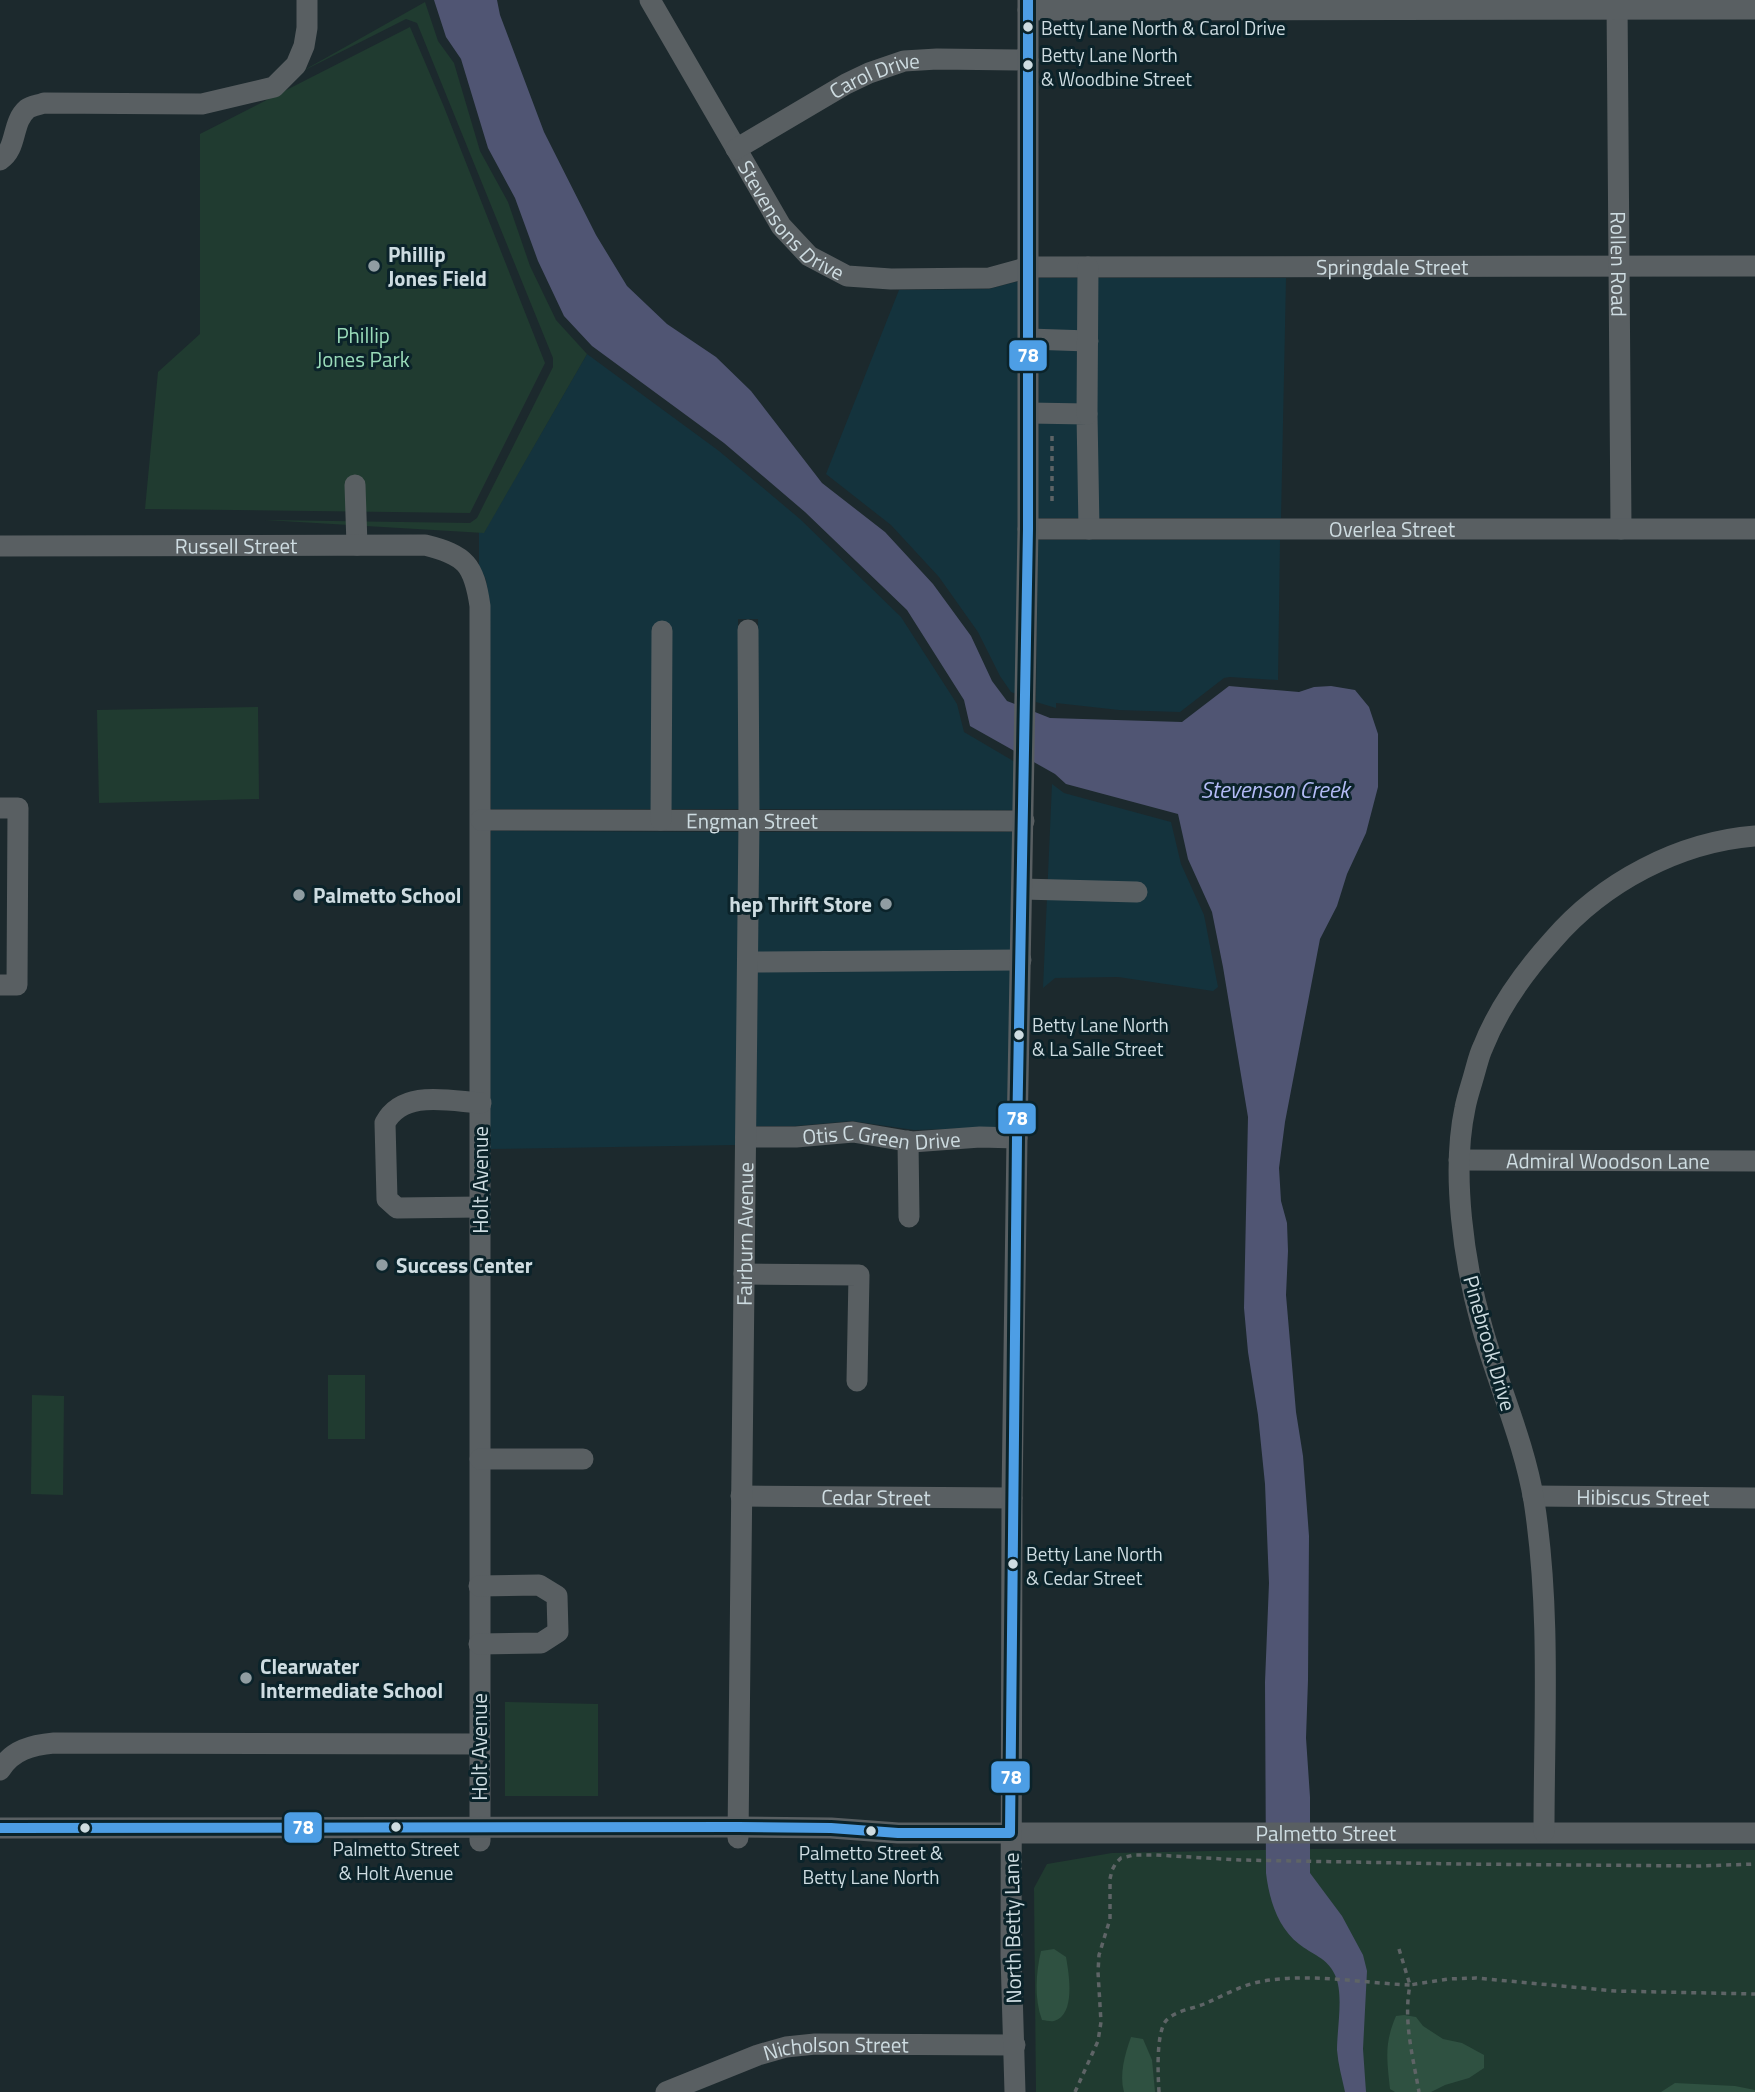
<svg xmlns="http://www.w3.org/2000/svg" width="1755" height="2092" viewBox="0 0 1755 2092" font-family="'Titillium Web',sans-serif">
<rect width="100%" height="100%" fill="#1c292d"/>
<g fill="#14333d">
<path d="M 1039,278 L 1286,278 L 1281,518 L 1038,518 Z"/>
<path d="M 1019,281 L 1018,529 L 1016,694 L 1011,692 L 1000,676 L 978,632 L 939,577 L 891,525 L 826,474 L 899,290 L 989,289 Z"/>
<path d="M 587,354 L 719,451 L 800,519 L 901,617 L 957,704 L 964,732 L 1015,762 L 1014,810 L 759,809 L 758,619 L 738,619 L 739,809 L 491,809 L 490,606 L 486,580 L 479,565 L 479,532 L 484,532 Z"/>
<path d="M 1038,540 L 1280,540 L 1278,680 L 1230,677 L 1224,678 L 1180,712 L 1119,710 L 1056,703 L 1056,708 L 1036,702 Z"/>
<path d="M 1052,784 L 1064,793 L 1171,822 L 1181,864 L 1204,915 L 1218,987 L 1213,991 L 1118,977 L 1055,978 L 1043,988 Z"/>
<path d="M 491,831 L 739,832 L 736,1145 L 490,1149 Z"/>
<path d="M 759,832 L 1014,832 L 1007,1127 L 914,1130 L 852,1121 L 795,1126 L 756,1126 Z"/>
</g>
<g fill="#203b30">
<path d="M 425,2 L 438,41 L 454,63 L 480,151 L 508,202 L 530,266 L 556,320 L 587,354 L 484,533 L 265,520 L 470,523 L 477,518 L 553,367 L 553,358 L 417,23 L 406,19 L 299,73 Z"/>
<path d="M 410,27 L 444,107 L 545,363 L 470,513 L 145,509 L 158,372 L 200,334 L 200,134 Z"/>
<path d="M 258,707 L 259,799 L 99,803 L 97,710 Z"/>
<rect x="328" y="1375" width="37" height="64"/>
<path d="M 32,1395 L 64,1396 L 63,1495 L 31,1494 Z"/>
<path d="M 505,1702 L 598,1704 L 598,1796 L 505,1796 Z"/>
<path d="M 1314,1849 L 1755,1850 L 1755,2092 L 1036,2092 L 1034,1888 L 1047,1864 L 1112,1853 Z"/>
</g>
<g fill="#2f5141">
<path d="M 1054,1949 L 1066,1957 C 1069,1974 1076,2015 1054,2021 C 1050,2022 1046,2020 1042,2020 C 1034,1999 1036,1972 1041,1951 Z"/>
<path d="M 1404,2015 L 1416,2017 L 1423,2026 L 1443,2039 L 1462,2043 L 1484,2055 L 1484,2068 L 1469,2078 L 1445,2085 L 1431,2092 L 1395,2092 L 1390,2089 C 1387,2059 1384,2044 1396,2016 Z"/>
<path d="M 1131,2037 L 1143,2039 L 1152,2060 L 1155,2092 L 1124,2092 C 1119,2074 1125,2054 1131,2037 Z"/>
<path d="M 1675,2083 L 1735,2086 L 1755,2090 L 1755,2092 L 1661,2092 Z"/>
</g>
<path fill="#505573" d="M 434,0 L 497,0 L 500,15 L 544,132 L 596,235 L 627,286 L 667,324 L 716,357 L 751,391 L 822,483 L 885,532 L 933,584 L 971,636 L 992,681 L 1007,701 L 1050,718 L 1182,722 L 1229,686 L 1299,692 L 1314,687 L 1331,686 L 1355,690 L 1369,707 L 1378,734 L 1378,787 L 1366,833 L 1347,874 L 1337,906 L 1320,939 L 1285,1122 L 1279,1168 L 1281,1201 L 1287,1223 L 1288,1251 L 1286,1295 L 1296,1412 L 1303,1456 L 1309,1536 L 1308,1680 L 1306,1738 L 1310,1797 L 1310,1873 L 1342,1916 L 1363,1955 L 1367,1971 L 1363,2049 L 1366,2092 L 1345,2092 C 1342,2078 1338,2064 1337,2050 C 1337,2028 1344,1994 1335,1975 C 1328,1958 1311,1954 1299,1944 C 1277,1927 1269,1898 1266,1873 L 1265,1682 L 1269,1583 L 1265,1484 L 1258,1415 L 1248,1352 L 1244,1308 L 1248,1117 L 1223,967 L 1212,912 L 1188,859 L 1178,814 L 1066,784 L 1055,774 L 970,726 L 964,700 L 907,610 L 805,512 L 724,443 L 592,346 L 564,316 L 538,261 L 515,198 L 488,148 L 461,59 L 446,37 Z"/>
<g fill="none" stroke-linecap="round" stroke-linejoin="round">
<g stroke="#5e6466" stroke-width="3.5" stroke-dasharray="5 5" stroke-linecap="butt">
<path d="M 1052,501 L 1052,433"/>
<path d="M 1399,1949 L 1410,1985 L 1448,1979 L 1476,1978 L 1615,1991 L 1755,1994"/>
<path d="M 1075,2092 L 1098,2041 L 1101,2022 L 1098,1972 L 1099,1955 L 1110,1919 L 1110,1879 L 1112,1870 L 1116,1863 L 1121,1858 L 1134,1855 L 1156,1855 L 1240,1860 L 1460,1864 L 1700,1866 L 1755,1864"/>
<path d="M 1159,2092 C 1158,2076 1156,2036 1165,2022 C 1173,2011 1192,2009 1204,2004 C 1223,1996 1243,1984 1264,1981 C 1312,1973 1362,1983 1410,1985 C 1403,2021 1413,2057 1419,2092"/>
</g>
<g stroke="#595f62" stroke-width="21">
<path id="s1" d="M 650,0 L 781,226 L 809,256 L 847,276 L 891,279 L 989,278 L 1029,267 L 1755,266"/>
<path id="s2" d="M 1617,0 L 1621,529"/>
<path d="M 1028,10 L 1755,9"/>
<path id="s3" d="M 736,149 L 846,84 L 869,73 L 904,61 L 937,59 L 1028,60"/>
<path d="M 0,160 C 18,148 11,123 27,109 C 31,106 39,105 44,103 L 202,104 L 274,87 L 296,65 L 304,46 L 307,28 L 307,0"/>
<path d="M 1029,339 L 1088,341"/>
<path d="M 1029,413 L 1087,414 L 1089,529"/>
<path d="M 1087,414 L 1088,267"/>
<path d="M 355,485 L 357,545"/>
<path id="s4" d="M 1028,529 L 1755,529"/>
<path id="s5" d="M 0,546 L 425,545 C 466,555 474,565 480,606 L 480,1841"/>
<path d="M 0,808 L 18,808 L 17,985 L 0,985"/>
<path id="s6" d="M 481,820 L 1024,821"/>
<path d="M 661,820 L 662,631"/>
<path d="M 1022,889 L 1137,892"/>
<path d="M 748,962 L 1021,960"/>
<path id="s7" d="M 746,1137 L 796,1137 L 853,1132 L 912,1142 L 980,1137 L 1017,1138"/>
<path d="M 908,1141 L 909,1217"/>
<path id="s8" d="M 1459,1160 L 1755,1161"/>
<path d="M 480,1207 L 397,1208 L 387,1199 L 385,1123 C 403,1089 449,1101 481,1103"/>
<path d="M 744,1274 L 859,1275 L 857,1381"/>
<path d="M 480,1459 L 583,1459"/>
<path id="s9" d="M 741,1496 L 1012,1498"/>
<path id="s10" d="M 1533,1496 L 1755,1498"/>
<path d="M 479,1586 L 539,1585 L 557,1596 L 558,1632 L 541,1643 L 479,1644"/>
<path d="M 0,1770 C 12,1750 32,1745 54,1743 L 479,1744"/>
<path id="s11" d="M 0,1828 L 738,1827 L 831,1828 L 898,1833 L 1755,1833"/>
<path d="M 1544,1832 C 1544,1722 1551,1610 1534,1501 C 1524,1441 1498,1385 1482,1327 C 1464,1263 1451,1174 1465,1108 C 1467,1097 1471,1086 1474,1075 C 1477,1065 1479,1055 1483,1047 C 1498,1009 1526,970 1553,940 C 1603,882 1679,842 1755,836"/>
<path id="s12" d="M 738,1838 L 749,820 L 748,630"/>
<path id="s13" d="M 666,2092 L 758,2055 L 786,2047 L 815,2044 L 1015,2045"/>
<path d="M 1015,2092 L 1011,1956 L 1012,1498 L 1017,1138 L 1028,529 L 1028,0"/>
</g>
<defs>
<path id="bus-1" d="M 0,1828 L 738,1827 L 831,1828 L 898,1833 L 1010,1833 L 1017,1138 L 1028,529 L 1028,0"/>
</defs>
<use href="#bus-1" stroke="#0b232a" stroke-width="16"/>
<use href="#bus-1" stroke="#4d9ee5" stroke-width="10"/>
</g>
<g fill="#cedce1" stroke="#0b232a" stroke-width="2.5">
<circle cx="1028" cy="27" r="6"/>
<circle cx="1028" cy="65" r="6"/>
<circle cx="1019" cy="1035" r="6"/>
<circle cx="1013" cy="1564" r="6"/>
<circle cx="396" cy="1827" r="6"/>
<circle cx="85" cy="1828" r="6"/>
<circle cx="871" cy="1831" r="6"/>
</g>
<g fill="#909da2" stroke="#0b232a" stroke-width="2.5">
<circle cx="374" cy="266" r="7"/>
<circle cx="299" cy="895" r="7"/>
<circle cx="886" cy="904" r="7"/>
<circle cx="382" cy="1265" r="7"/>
<circle cx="246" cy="1678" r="7"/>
</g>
<g text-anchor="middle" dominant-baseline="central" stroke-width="6" stroke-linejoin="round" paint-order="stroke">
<g font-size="19" fill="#cedce1" stroke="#0b232a" text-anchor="start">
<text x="1041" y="27">Betty Lane North &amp; Carol Drive</text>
<text x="1041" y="54">Betty Lane North<tspan x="1041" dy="24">&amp; Woodbine Street</tspan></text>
<text x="1032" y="1024">Betty Lane North<tspan x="1032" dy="24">&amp; La Salle Street</tspan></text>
<text x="1026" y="1553">Betty Lane North<tspan x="1026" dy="24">&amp; Cedar Street</tspan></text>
<text x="396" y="1848" text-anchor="middle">Palmetto Street<tspan x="396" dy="24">&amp; Holt Avenue</tspan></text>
<text x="871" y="1852" text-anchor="middle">Palmetto Street &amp;<tspan x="871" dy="24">Betty Lane North</tspan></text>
</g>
<g font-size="21" fill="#cedce1" stroke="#0b232a">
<text stroke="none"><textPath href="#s3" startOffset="158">Carol Drive</textPath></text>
<text stroke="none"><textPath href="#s1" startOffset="264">Stevensons Drive</textPath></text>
<text stroke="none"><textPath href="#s2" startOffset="264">Rollen Road</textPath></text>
<text stroke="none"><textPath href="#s1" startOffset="892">Springdale Street</textPath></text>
<text stroke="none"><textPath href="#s4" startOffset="364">Overlea Street</textPath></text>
<text stroke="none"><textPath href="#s5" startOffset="236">Russell Street</textPath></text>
<text stroke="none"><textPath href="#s6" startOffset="271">Engman Street</textPath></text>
<text stroke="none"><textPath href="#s7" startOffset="136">Otis C Green Drive</textPath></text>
<text stroke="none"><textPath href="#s8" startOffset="149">Admiral Woodson Lane</textPath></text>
<text transform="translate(480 1180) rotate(-90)">Holt Avenue</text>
<text stroke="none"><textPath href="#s12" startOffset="604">Fairburn Avenue</textPath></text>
<text transform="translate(1490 1343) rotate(74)">Pinebrook Drive</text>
<text stroke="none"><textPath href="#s9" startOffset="135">Cedar Street</textPath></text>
<text stroke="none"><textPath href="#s10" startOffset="110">Hibiscus Street</textPath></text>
<text transform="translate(479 1747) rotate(-90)">Holt Avenue</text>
<text stroke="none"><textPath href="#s11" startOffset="1326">Palmetto Street</textPath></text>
<text transform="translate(1012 1928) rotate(-91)">North Betty Lane</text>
<text stroke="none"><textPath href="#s13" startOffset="178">Nicholson Street</textPath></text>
</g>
<g font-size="21" font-weight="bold" fill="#cedce1" stroke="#0b232a" text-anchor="start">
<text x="388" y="254">Phillip<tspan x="388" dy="24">Jones Field</tspan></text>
<text x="313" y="895">Palmetto School</text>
<text x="872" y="904" text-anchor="end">hep Thrift Store</text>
<text x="396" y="1265">Success Center</text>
<text x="260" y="1666">Clearwater<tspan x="260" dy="24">Intermediate School</tspan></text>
</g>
<g font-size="21" fill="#99dbb9" stroke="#0b232a">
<text x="363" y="335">Phillip<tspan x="363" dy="24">Jones Park</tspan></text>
</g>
<g font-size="23" font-style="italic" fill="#b4bcf7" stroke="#0b232a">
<text x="1275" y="789">Stevenson Creek</text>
</g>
</g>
<g stroke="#0b232a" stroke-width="2.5">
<rect x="1008" y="339" width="40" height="33" rx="7" fill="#4d9ee5"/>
<rect x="997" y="1102" width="40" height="33" rx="7" fill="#4d9ee5"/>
<rect x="990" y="1760" width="41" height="34" rx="7" fill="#4d9ee5"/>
<rect x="283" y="1811" width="40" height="33" rx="7" fill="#4d9ee5"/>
</g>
<g font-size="19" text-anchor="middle" font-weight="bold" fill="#fff">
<text x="1028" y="362">78</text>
<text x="1017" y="1125">78</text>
<text x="1011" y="1784">78</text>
<text x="303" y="1834">78</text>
</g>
</svg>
